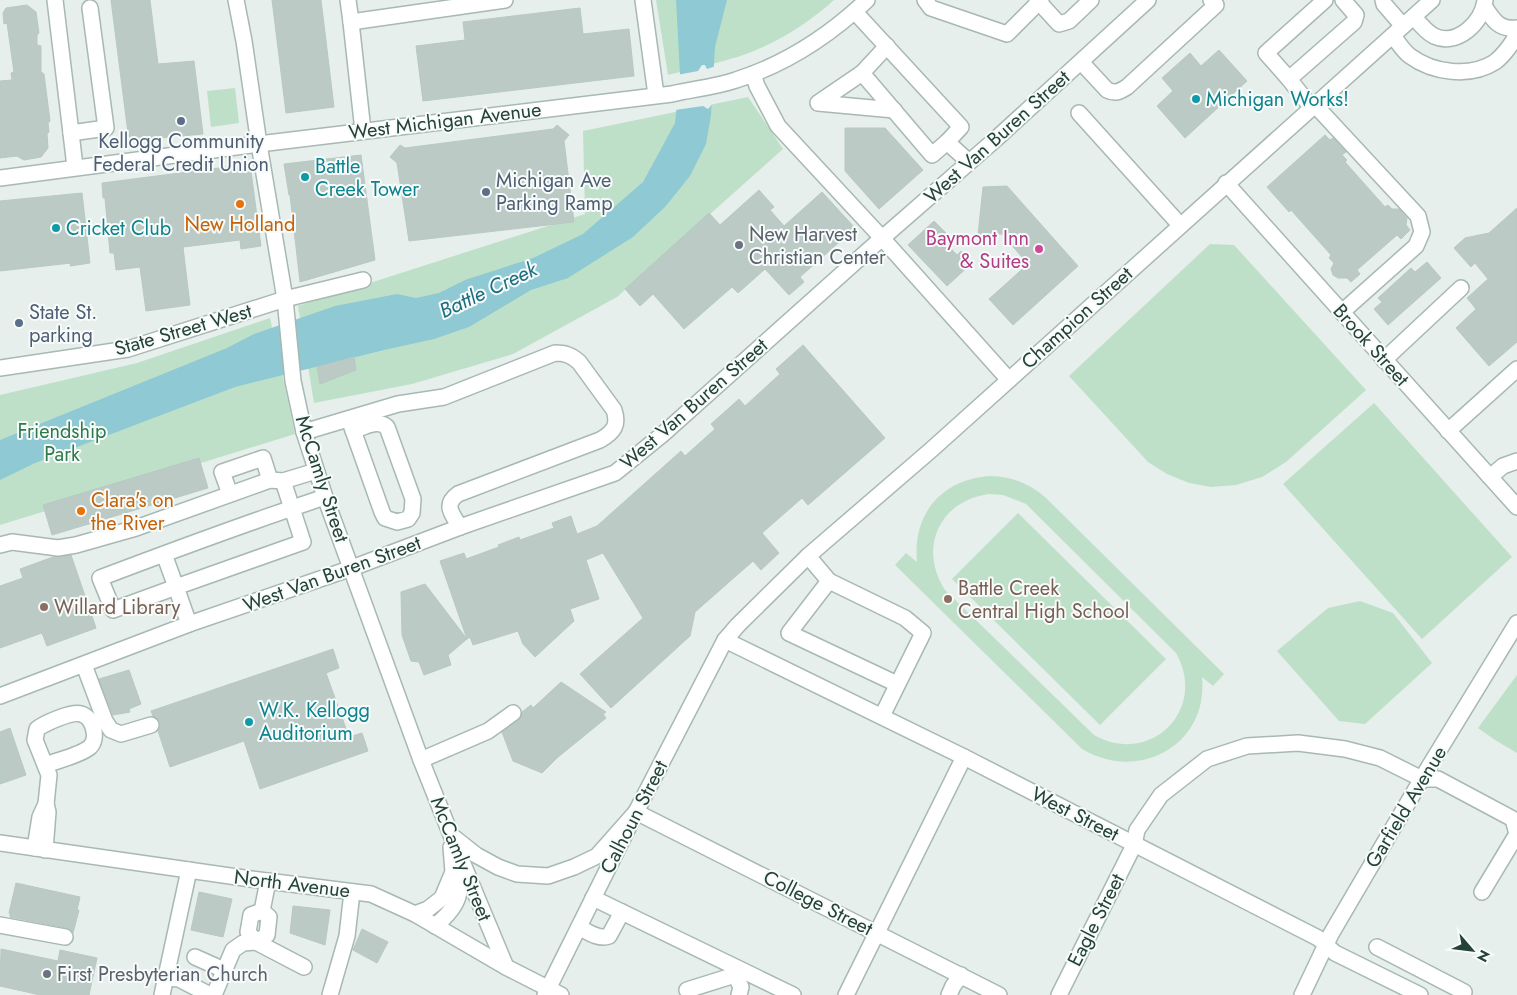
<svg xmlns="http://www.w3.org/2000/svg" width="1517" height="995" viewBox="0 0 1517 995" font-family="Jost,sans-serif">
<rect width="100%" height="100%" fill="#e6efeb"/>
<g fill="#bfe0c8" fill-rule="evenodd">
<path d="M 656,0 L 834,0 C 809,23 778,42 746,54 C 721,63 694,68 668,75 Z"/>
<path d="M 235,88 L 239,123 L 211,127 L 207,91 Z"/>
<path d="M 748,97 L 783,149 L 617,297 L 513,354 L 412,384 L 314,403 L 298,306 L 585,214 L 583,131 Z"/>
<path d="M 1210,244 L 1234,245 L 1366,390 L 1286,462 L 1262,477 L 1236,485 L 1211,487 L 1189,483 L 1167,474 L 1148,462 L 1069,376 Z"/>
<path d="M 270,318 L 295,434 L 0,525 L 0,395 L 137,363 Z"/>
<path d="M 1374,403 L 1512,557 L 1422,639 L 1283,484 Z"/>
<path d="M 992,476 C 1013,477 1029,484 1045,497 L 1224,674 L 1213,686 L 1202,677 C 1209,745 1139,783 1082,749 L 895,565 L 906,553 L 917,562 C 912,513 943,478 992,476 ZM 989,494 L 1003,495 L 1026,504 L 1176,653 C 1208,709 1151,767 1094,735 L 945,590 C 918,548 939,501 989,494 Z"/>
<path d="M 1018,513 L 1166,659 L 1100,725 L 952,579 Z"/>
<path d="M 1360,601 L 1393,613 L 1432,663 L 1365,724 L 1339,721 L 1277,651 L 1328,608 Z"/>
<path d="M 1517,675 L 1517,753 L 1495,740 L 1478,728 Z"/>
</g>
<path fill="#8ec9d4" d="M 676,0 L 727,0 L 715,47 L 711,115 L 706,144 L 690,176 L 665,207 L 633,237 L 568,278 L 531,290 L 469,327 L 434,339 L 384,350 L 235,387 L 35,463 L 0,480 L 0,440 L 227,348 L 254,334 L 335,306 L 397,294 L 416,298 L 439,293 L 465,280 L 533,258 L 583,234 L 643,182 L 675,123 L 680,74 Z"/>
<path fill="#e6efeb" d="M 702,65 L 705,65 L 707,69 L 716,66 L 714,102 L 708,109 L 703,106 L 675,110 L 677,75 L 698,71 Z"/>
<g fill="#bbcac4" stroke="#b8c9c2">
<path d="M 111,0 L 150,0 L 158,64 L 194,61 L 203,134 L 129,141 Z"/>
<path d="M 272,0 L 321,0 L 334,107 L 286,113 Z"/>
<path d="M 27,5 L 36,12 L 39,33 L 37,35 L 37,45 L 41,46 L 41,72 L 44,74 L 50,121 L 48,123 L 49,132 L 47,134 L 48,148 L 41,157 L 24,160 L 17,156 L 0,158 L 0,81 L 12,80 L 11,73 L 14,72 L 7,23 L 4,24 L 3,13 L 6,8 Z"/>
<path d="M 580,8 L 583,34 L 629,29 L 634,76 L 423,101 L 416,46 L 465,40 L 463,22 Z"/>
<path d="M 1219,50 L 1247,81 L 1185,138 L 1157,106 L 1173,91 L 1162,78 L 1190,53 L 1201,66 Z"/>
<path d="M 557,125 L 569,135 L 564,141 L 574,222 L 409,241 L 397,163 L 390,157 L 400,145 L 405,148 L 553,129 Z"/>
<path d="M 845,128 L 885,128 L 923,170 L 879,209 L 845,171 Z"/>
<path d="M 1325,135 L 1330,140 L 1333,138 L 1346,152 L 1342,155 L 1347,160 L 1345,162 L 1385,207 L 1388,205 L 1392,209 L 1399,209 L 1407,218 L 1406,225 L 1410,230 L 1401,239 L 1397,235 L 1357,270 L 1360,274 L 1351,282 L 1347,278 L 1338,278 L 1333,275 L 1331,269 L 1334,263 L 1329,258 L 1331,255 L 1291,210 L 1289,212 L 1267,187 Z"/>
<path d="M 361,155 L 375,260 L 300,282 L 290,195 L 289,195 L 284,164 Z"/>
<path d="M 250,164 L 261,246 L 241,249 L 240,240 L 183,247 L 190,305 L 146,311 L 140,267 L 116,270 L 114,253 L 110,253 L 105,198 L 103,198 L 102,183 Z"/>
<path d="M 1007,186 L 1078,266 L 1013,325 L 989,299 L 1028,264 L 1002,234 L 978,235 L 983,187 Z"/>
<path d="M 759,190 L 774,207 L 770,210 L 784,226 L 822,192 L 855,228 L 800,277 L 804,282 L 789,295 L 765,269 L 738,293 L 732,287 L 684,329 L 653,294 L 640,306 L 625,289 L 709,213 L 720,225 Z"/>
<path d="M 82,193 L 90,263 L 70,266 L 71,263 L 0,271 L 0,201 Z"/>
<path d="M 1517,208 L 1517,342 L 1489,366 L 1456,328 L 1476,309 L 1467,298 L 1488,279 L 1475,263 L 1471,267 L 1454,248 L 1465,238 L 1489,233 Z"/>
<path d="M 934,221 L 950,237 L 941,238 L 957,255 L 961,251 L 972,263 L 947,286 L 908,245 Z"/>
<path d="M 1427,262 L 1441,278 L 1388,325 L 1374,309 L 1382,302 L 1378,298 L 1411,268 L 1415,272 Z"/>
<path d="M 803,345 L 885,438 L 808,505 L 802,498 L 762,533 L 779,553 L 761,570 L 753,561 L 695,612 L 690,636 L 611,708 L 580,674 L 643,618 L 603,553 L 586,560 L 599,599 L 570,609 L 574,621 L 535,657 L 523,644 L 518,631 L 473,645 L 470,637 L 467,639 L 440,561 L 464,553 L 466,559 L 499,547 L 498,545 L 519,537 L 520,540 L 554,528 L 552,523 L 571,516 L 577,534 L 597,526 L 681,451 L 685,456 L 715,429 L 711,424 L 739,399 L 745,406 L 780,374 L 776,369 Z"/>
<path d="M 354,357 L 356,370 L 320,384 L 317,367 Z"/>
<path d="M 199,458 L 208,488 L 52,535 L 43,505 Z"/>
<path d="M 71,555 L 96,628 L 47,646 L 42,633 L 0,648 L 0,586 L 23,578 L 20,569 L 53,557 Z"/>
<path d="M 425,584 L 467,639 L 448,655 L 451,665 L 424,675 L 419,662 L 411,661 L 402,635 L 401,592 Z"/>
<path d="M 333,649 L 339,668 L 326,673 L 349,737 L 362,733 L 368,751 L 260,789 L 244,741 L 170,767 L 158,731 L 160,727 L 160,722 L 153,716 L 151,711 Z"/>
<path d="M 129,670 L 141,704 L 129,709 L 130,712 L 113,715 L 99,679 Z"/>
<path d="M 561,682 L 606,712 L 603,714 L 606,718 L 557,758 L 542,773 L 513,761 L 502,732 L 519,720 L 522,712 L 531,705 L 533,708 Z"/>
<path d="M 10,728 L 26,775 L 0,784 L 0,732 Z"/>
<path d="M 16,883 L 80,897 L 77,910 L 79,910 L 73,933 L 67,928 L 10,917 L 10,914 L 9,913 Z"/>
<path d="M 199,892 L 232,899 L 223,937 L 191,930 Z"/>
<path d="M 293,906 L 330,910 L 325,945 L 290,933 Z"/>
<path d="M 362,929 L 388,942 L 377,963 L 353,950 Z"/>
<path d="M 1,949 L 58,961 L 60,950 L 97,958 L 89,995 L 40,995 L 0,986 Z"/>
</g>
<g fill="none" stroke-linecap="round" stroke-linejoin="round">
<defs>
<g id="minor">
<path d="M 55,0 L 71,133 L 106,128 L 90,8"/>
<path d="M 236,0 L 244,41 L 259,144 L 285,299 L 293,381 L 304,432 L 325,497 L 421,760 L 451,835 L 506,967"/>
<path d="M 348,0 L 351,22 L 505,0"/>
<path d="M 643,0 L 656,95"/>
<path d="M 925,0 L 931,8 L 1007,34 L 1041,0"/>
<path d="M 1037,0 L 1059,24 L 1069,21 L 1091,0"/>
<path d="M 1383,0 L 1384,4 L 1403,26"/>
<path d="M 1484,6 C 1493,20 1499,30 1517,28"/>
<path d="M 855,12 L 961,127 L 947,142 L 969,162"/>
<path d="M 1414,17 C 1419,23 1426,32 1434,36 C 1457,47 1483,22 1485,0"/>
<path d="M 351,22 L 363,131"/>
<path d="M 1393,36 C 1398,42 1403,51 1410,56 C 1433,73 1470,78 1495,62 C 1504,55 1511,45 1517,35"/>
<path d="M 887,46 L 862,73 L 932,155 L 947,142"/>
<path d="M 1081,62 L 1107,90 C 1115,94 1119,92 1127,87 L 1216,5 L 1211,0"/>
<path d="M 862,73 L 818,103 L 894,110"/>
<path d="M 753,74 L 757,86 L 778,126 L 882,238 L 1009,380"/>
<path d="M 1289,79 L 1266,53 L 1325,0"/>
<path d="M 1315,105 L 1418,216 L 1422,232 L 1416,246 L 1342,312"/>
<path d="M 1312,108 L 1289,79 L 1354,22 L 1356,15 L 1343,0"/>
<path d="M 1079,113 L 1180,225"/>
<path d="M 71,133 L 75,167"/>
<path d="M 0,178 L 259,144 L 672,94 C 693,89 716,87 736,80 C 786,64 830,35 867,0"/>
<path d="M 1226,183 L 1517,507"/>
<path d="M 1384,360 L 1461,288"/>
<path d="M 0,368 L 128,349 L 285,299 L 363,280"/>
<path d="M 349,419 L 382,512 L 385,518 L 397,522 L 408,519 L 412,513 L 413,499 L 387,427 C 377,419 364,427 353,431"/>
<path d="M 1448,431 L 1517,369"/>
<path d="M 304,432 L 398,404 L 444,397 L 555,353 C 565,353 571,355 579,362 L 614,410 C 619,425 614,432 600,440 L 458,494 C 443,505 452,514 460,527"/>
<path d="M 1490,477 L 1503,466 L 1517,461"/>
<path d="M 230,494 L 222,472 L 263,458 L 270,480"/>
<path d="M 0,545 L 12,542 L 58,548 L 76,545 L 136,528 L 270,480 L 283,481 L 316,471"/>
<path d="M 164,554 L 176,587 L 113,610 L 100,578 C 174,550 249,522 325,497"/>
<path d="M 808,556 L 829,581 L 905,618 L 923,633 L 882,716"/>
<path d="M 829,581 L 789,633 L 897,684"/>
<path d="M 189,624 L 176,587 L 303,542 L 283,481"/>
<path d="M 725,640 L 964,757 L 1318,938 L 1335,953 L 1420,995"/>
<path d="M 84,665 L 105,721 L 111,730 L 121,734 L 151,725"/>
<path d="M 0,696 L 189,624 L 352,568 L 460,527 L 615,473 L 663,434 L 872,247 L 997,138 L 1148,0"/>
<path d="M 421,760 L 488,731 L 513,713"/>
<path d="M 46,765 C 58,760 81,755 90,747 C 99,738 93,717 81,714 C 72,711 45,723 37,729 L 35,740 L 49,775 L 46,804"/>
<path d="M 452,836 L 476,855 L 498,867 L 517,874 L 548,876 L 574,867 L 597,856 L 636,812 L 999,995"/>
<path d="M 0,843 L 251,879 L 371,894 L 415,914 L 506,967 L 561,995"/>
<path d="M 35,848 L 40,817 L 46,804 L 48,812 L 45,850"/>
<path d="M 593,898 L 793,995"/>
<path d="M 262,911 L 269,917 L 267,935 L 256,942 L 248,932 L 251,915 Z"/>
<path d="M 262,911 L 268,881"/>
<path d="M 415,914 L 428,909 L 442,898 L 453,872 L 451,847"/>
<path d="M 0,925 L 65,937"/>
<path d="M 435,926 C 452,912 468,893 453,872"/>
<path d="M 579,927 C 588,932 599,940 609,936 L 622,912"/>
<path d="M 1377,947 L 1464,992"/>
<path d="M 195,957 L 224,970"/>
<path d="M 166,978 L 179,979 L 210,995"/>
<path d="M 687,990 L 735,975 L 741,987 L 739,995"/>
<path d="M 162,995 L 189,870"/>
<path d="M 214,995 L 233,950 L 243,943 L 256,942 L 304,967"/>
<path d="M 330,995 L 347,936 L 352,892"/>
<path d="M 545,995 L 636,812 L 725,640 L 738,625 L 808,556 L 931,450 L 1432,0"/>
<path d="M 846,995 L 964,757"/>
<path d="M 949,995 L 953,986 L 961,975"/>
<path d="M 1059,995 L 1134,845 L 1137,830 L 1161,795 L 1207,759 L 1247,746 L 1298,743 L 1345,749 L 1380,758 L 1422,779 L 1438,779 L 1513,819 L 1517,834 L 1482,892"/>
<path d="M 1302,995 L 1331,934 L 1427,770 L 1517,623"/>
</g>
</defs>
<use href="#minor" stroke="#a8b8b2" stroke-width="18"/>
<use href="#minor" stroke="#fff" stroke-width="15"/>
</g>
<g fill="#0f9aa8" stroke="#f7fbf9" stroke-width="2">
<circle cx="1196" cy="99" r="5"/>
<circle cx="305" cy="177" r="5"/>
<circle cx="56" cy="228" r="5"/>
<circle cx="249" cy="722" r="5"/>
</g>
<g fill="#5c6f8a" stroke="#f7fbf9" stroke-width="2">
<circle cx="181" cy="121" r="5"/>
<circle cx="486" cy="192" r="5"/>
<circle cx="19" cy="323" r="5"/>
</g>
<g fill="#e8710a" stroke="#f7fbf9" stroke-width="2">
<circle cx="240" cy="204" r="5"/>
<circle cx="81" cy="511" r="5"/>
</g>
<g fill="#6b7280" stroke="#f7fbf9" stroke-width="2">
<circle cx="739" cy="245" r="5"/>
<circle cx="47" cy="974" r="5"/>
</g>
<circle fill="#d1479c" stroke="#f7fbf9" stroke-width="2" cx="1039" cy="249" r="5"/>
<g fill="#8d6e63" stroke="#f7fbf9" stroke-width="2">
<circle cx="948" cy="599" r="5"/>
<circle cx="44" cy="607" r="5"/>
</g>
<g text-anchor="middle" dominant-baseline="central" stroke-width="4" stroke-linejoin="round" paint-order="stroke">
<g font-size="20" fill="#0d838f" stroke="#f7fbf9" text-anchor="start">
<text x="1206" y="99">Michigan Works!</text>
<text x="315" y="166">Battle<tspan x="315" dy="23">Creek Tower</tspan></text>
<text x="66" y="228">Cricket Club</text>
<text x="259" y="710">W.K. Kellogg<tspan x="259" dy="23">Auditorium</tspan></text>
</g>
<g font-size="20" fill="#24423a" stroke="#f7fbf9">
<text transform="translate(445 121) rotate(-7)">West Michigan Avenue</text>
<text transform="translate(997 137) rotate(-42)">West Van Buren Street</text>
<text transform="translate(1077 318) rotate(-42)">Champion Street</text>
<text transform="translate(183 330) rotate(-16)">State Street West</text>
<text transform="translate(1371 345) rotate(48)">Brook Street</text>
<text transform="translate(694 404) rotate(-41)">West Van Buren Street</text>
<text transform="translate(322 479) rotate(72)">McCamly Street</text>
<text transform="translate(332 574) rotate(-20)">West Van Buren Street</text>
<text transform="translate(1406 807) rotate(-59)">Garfield Avenue</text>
<text transform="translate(1075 814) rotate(27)">West Street</text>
<text transform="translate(634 817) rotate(-63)">Calhoun Street</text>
<text transform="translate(461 859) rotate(68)">McCamly Street</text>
<text transform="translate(292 884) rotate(7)">North Avenue</text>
<text transform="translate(818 903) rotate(27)">College Street</text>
<text transform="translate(1096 920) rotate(-63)">Eagle Street</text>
</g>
<g font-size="20" fill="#4e5e75" stroke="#f7fbf9" text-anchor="start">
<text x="181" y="141" text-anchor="middle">Kellogg Community<tspan x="181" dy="23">Federal Credit Union</tspan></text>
<text x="496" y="180">Michigan Ave<tspan x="496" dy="23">Parking Ramp</tspan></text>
<text x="29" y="312">State St.<tspan x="29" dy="23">parking</tspan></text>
</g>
<g font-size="20" fill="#c56008" stroke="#f7fbf9">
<text x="240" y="224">New Holland</text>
<text x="91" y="500" text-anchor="start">Clara's on<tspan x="91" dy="23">the River</tspan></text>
</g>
<g font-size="20" fill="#5b616d" stroke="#f7fbf9" text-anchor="start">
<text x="749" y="234">New Harvest<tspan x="749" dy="23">Christian Center</tspan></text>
<text x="57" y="974">First Presbyterian Church</text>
</g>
<g font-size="20" fill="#b23c85" stroke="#f7fbf9" text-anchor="end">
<text x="1029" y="238">Baymont Inn<tspan x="1029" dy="23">&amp; Suites</tspan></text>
</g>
<g font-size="20" fill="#2d7a4b" stroke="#f7fbf9">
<text x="62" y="431">Friendship<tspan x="62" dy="23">Park</tspan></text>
</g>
<g font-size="20" fill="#785e54" stroke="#f7fbf9" text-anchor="start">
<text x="958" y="588">Battle Creek<tspan x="958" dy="23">Central High School</tspan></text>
<text x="54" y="607">Willard Library</text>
</g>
<g font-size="21" font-style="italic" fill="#1c6f80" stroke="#f7fbf9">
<text transform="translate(488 290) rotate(-25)">Battle Creek</text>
</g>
</g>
<g transform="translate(1472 950) rotate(118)" stroke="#f7fbf9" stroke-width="4" paint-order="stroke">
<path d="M0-4L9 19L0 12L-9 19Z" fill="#24423a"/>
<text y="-8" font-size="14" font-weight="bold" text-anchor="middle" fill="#24423a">N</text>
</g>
</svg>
